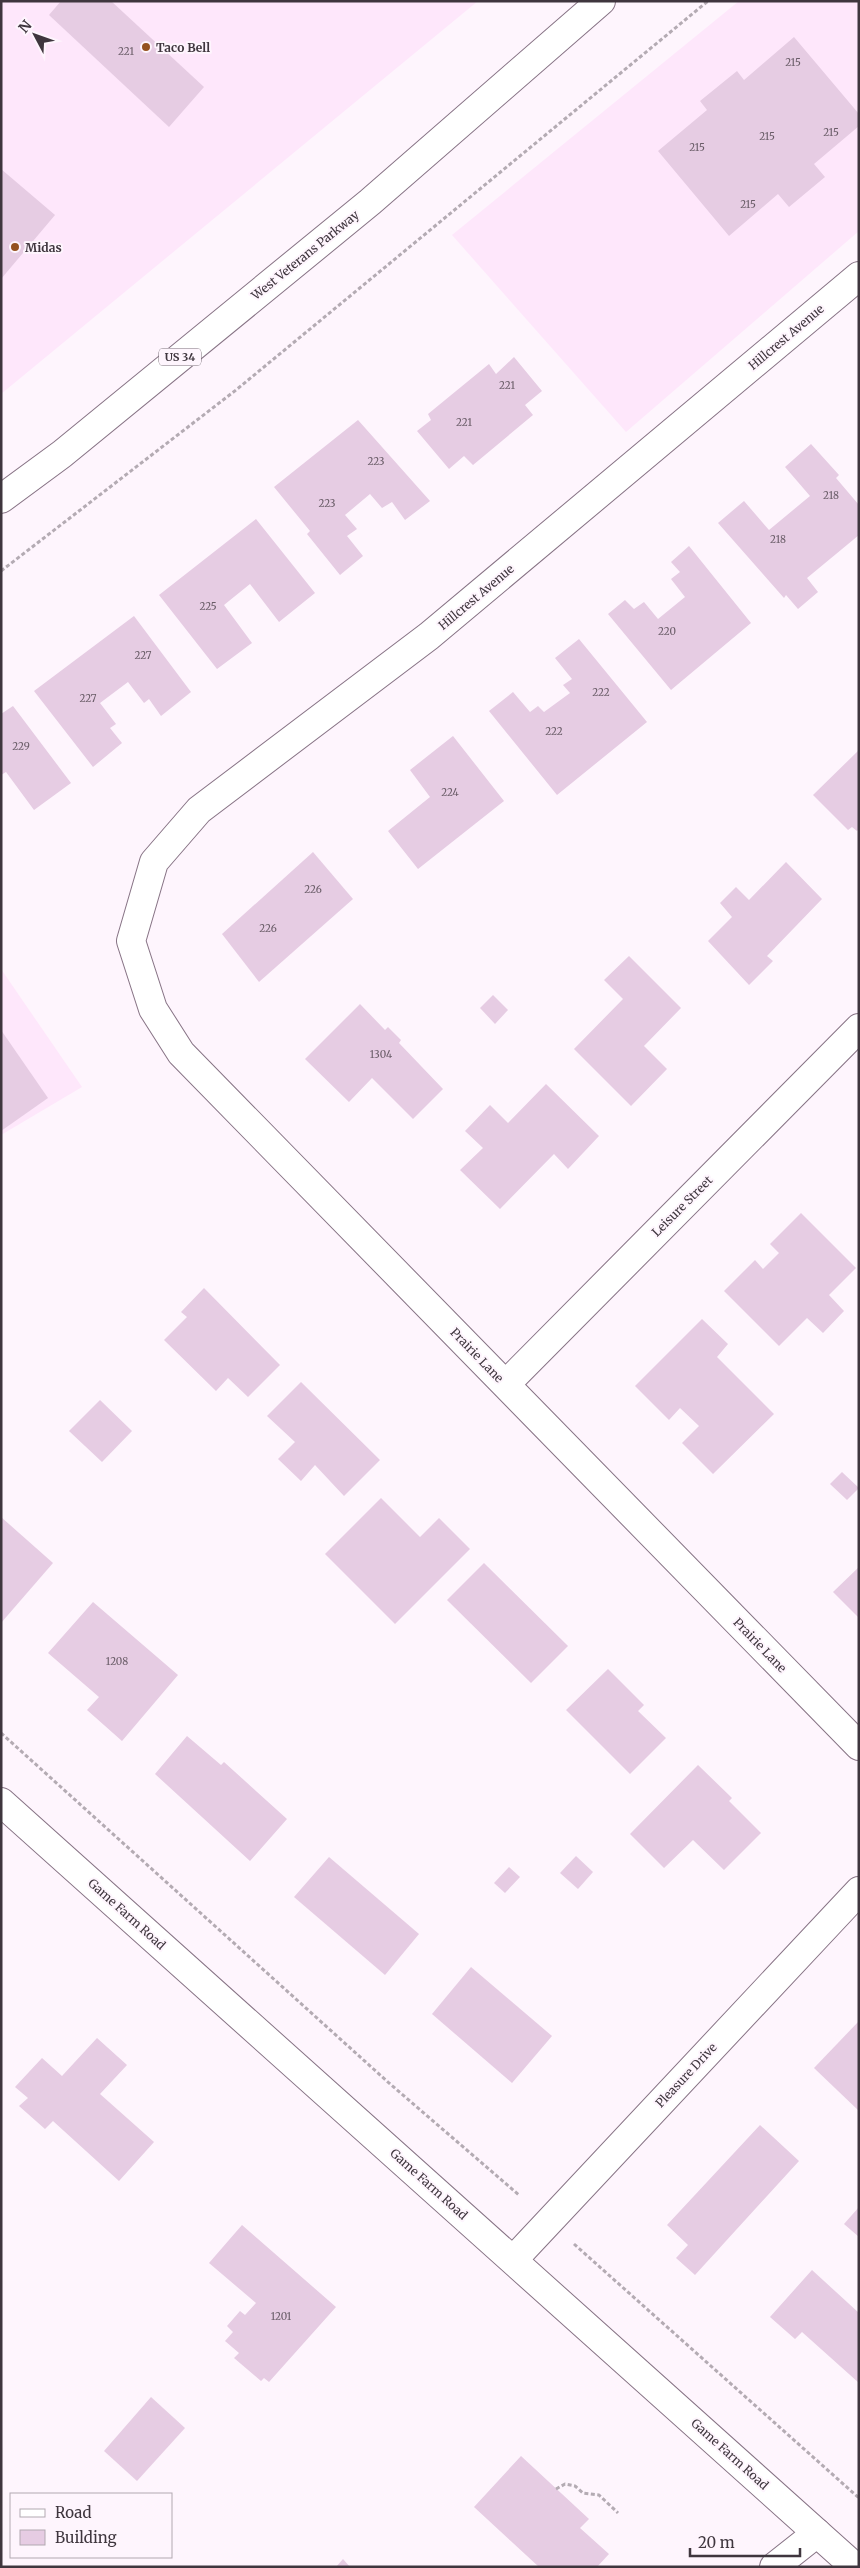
<svg xmlns="http://www.w3.org/2000/svg" width="860" height="2568" viewBox="0 0 860 2568" font-family="Merriweather,serif">
<rect width="100%" height="100%" fill="#fef5fd"/>
<g fill="#fee7fb">
<path d="M 1,1 L 478,1 L 1,394 Z"/>
<path d="M 739,1 L 859,1 L 859,231 L 626,432 L 452,235 Z"/>
<path d="M 1,969 L 82,1087 L 1,1135 Z"/>
</g>
<g fill="#e6cce3">
<path d="M 61,1 L 111,1 L 204,87 L 169,127 L 49,15 Z"/>
<path d="M 794,37 L 859,114 L 859,126 L 814,164 L 825,177 L 789,207 L 778,194 L 729,236 L 658,151 L 707,110 L 700,101 L 737,71 L 744,80 Z"/>
<path d="M 1,169 L 55,215 L 1,279 Z"/>
<path d="M 514,357 L 542,391 L 525,405 L 533,415 L 473,465 L 464,456 L 449,469 L 417,431 L 431,420 L 428,414 L 489,364 L 496,374 Z"/>
<path d="M 358,420 L 430,501 L 405,520 L 392,502 L 382,508 L 370,494 L 345,515 L 357,529 L 347,536 L 363,556 L 340,575 L 307,534 L 310,531 L 274,487 Z"/>
<path d="M 811,444 L 839,475 L 836,478 L 859,505 L 859,535 L 807,578 L 818,592 L 798,609 L 786,595 L 784,598 L 718,523 L 744,501 L 769,530 L 810,496 L 785,467 Z"/>
<path d="M 256,519 L 315,593 L 279,622 L 250,584 L 224,605 L 252,643 L 217,669 L 159,595 Z"/>
<path d="M 689,546 L 751,623 L 671,690 L 608,614 L 625,600 L 634,609 L 644,602 L 658,619 L 685,597 L 671,579 L 680,572 L 671,562 Z"/>
<path d="M 134,616 L 191,692 L 161,716 L 149,699 L 144,703 L 128,682 L 100,703 L 116,724 L 110,728 L 122,743 L 93,767 L 34,691 Z"/>
<path d="M 579,639 L 647,722 L 557,795 L 489,711 L 513,692 L 530,712 L 538,706 L 544,712 L 570,693 L 563,685 L 572,679 L 555,658 Z"/>
<path d="M 13,706 L 71,783 L 34,810 L 6,772 L 1,775 L 1,714 Z"/>
<path d="M 453,736 L 504,801 L 418,869 L 388,831 L 430,797 L 410,770 Z"/>
<path d="M 859,750 L 859,829 L 857,831 L 852,827 L 848,830 L 813,795 Z"/>
<path d="M 313,852 L 353,899 L 259,982 L 222,934 Z"/>
<path d="M 786,862 L 822,899 L 767,956 L 773,961 L 749,985 L 708,941 L 732,917 L 720,903 L 736,887 L 749,900 Z"/>
<path d="M 629,956 L 681,1008 L 644,1046 L 667,1069 L 631,1106 L 574,1049 L 623,999 L 604,980 Z"/>
<path d="M 493,995 L 508,1010 L 495,1024 L 480,1008 Z"/>
<path d="M 360,1004 L 385,1030 L 388,1027 L 401,1040 L 399,1043 L 443,1089 L 413,1119 L 372,1078 L 349,1102 L 305,1059 Z"/>
<path d="M 1,1030 L 48,1098 L 1,1131 Z"/>
<path d="M 546,1084 L 599,1136 L 568,1169 L 554,1154 L 500,1209 L 460,1170 L 483,1148 L 465,1131 L 490,1105 L 508,1123 Z"/>
<path d="M 801,1213 L 856,1268 L 829,1295 L 844,1311 L 823,1333 L 807,1318 L 779,1346 L 724,1291 L 755,1260 L 763,1269 L 779,1253 L 770,1244 Z"/>
<path d="M 204,1288 L 280,1365 L 248,1397 L 228,1378 L 216,1391 L 164,1340 L 187,1317 L 181,1312 Z"/>
<path d="M 702,1319 L 728,1344 L 717,1357 L 774,1414 L 713,1474 L 682,1443 L 699,1426 L 680,1408 L 669,1420 L 635,1386 Z"/>
<path d="M 301,1382 L 380,1460 L 344,1496 L 315,1465 L 301,1481 L 278,1459 L 295,1442 L 267,1416 Z"/>
<path d="M 100,1400 L 132,1431 L 102,1462 L 69,1431 Z"/>
<path d="M 842,1472 L 859,1488 L 847,1500 L 830,1484 Z"/>
<path d="M 381,1498 L 420,1537 L 439,1518 L 470,1549 L 395,1624 L 325,1554 Z"/>
<path d="M 1,1517 L 53,1563 L 1,1623 Z"/>
<path d="M 484,1563 L 568,1646 L 531,1683 L 447,1600 Z"/>
<path d="M 859,1567 L 859,1618 L 833,1592 Z"/>
<path d="M 93,1602 L 178,1675 L 122,1741 L 87,1710 L 99,1697 L 48,1653 Z"/>
<path d="M 608,1669 L 644,1705 L 638,1711 L 666,1738 L 630,1774 L 566,1710 Z"/>
<path d="M 187,1736 L 221,1765 L 224,1762 L 287,1819 L 250,1861 L 155,1774 Z"/>
<path d="M 698,1765 L 732,1798 L 729,1801 L 761,1833 L 724,1870 L 693,1840 L 664,1868 L 630,1834 Z"/>
<path d="M 576,1856 L 593,1872 L 578,1889 L 560,1873 Z"/>
<path d="M 329,1857 L 419,1934 L 385,1975 L 294,1897 Z"/>
<path d="M 509,1867 L 520,1877 L 505,1893 L 494,1883 Z"/>
<path d="M 471,1967 L 552,2036 L 512,2083 L 432,2014 Z"/>
<path d="M 859,2021 L 859,2111 L 814,2068 Z"/>
<path d="M 97,2038 L 127,2065 L 100,2094 L 154,2142 L 119,2181 L 53,2121 L 45,2129 L 19,2106 L 28,2098 L 15,2087 L 42,2058 L 62,2076 Z"/>
<path d="M 760,2125 L 799,2161 L 695,2275 L 676,2258 L 688,2245 L 667,2225 Z"/>
<path d="M 859,2207 L 859,2237 L 844,2224 Z"/>
<path d="M 242,2225 L 336,2307 L 269,2382 L 264,2378 L 261,2381 L 234,2358 L 239,2353 L 225,2341 L 233,2332 L 227,2326 L 240,2311 L 245,2315 L 256,2303 L 209,2263 Z"/>
<path d="M 812,2270 L 859,2313 L 859,2383 L 802,2332 L 795,2339 L 770,2317 Z"/>
<path d="M 151,2397 L 185,2428 L 137,2481 L 104,2451 Z"/>
<path d="M 521,2456 L 589,2519 L 580,2528 L 609,2554 L 597,2567 L 539,2567 L 474,2507 Z"/>
<path d="M 343,2559 L 350,2567 L 336,2567 Z"/>
</g>
<g fill="none" stroke-linecap="round" stroke-linejoin="round">
<defs>
<g id="minor">
<path d="M 859,276 L 429,636 L 199,810 L 154,862 L 131,941 L 153,1009 L 181,1053 L 859,1746"/>
<path d="M 506,1384 L 859,1028"/>
<path d="M 1,1802 L 855,2567"/>
<path d="M 514,2259 L 859,1891"/>
<path d="M 774,2567 L 817,2533"/>
</g>
<path id="major" d="M 1,499 L 62,454 L 370,202 L 601,1"/>
</defs>
<use href="#minor" stroke="#877385" stroke-width="30"/>
<use href="#major" stroke="#877385" stroke-width="30"/>
<g stroke="#b4abb3" stroke-width="3" stroke-dasharray="4 2.5" stroke-linecap="butt">
<path d="M 1,571 L 236,390 L 708,1"/>
<path d="M 1,1733 L 389,2083 L 519,2195"/>
<path d="M 574,2244 L 859,2498"/>
<path d="M 556,2489 L 565,2484 L 575,2486 L 583,2493 L 599,2495 L 618,2513"/>
</g>
<use href="#minor" stroke="#fff" stroke-width="28"/>
<use href="#major" stroke="#fff" stroke-width="28"/>
</g>
<g fill="#94521f" stroke="#fef5fd" stroke-width="2">
<circle cx="146" cy="47" r="5"/>
<circle cx="15" cy="247" r="5"/>
</g>
<g text-anchor="middle" dominant-baseline="central" stroke-width="4" stroke-linejoin="round" paint-order="stroke">
<g font-size="10" fill="#695c67">
<text x="126" y="51">221</text>
<text x="793" y="62">215</text>
<text x="831" y="132">215</text>
<text x="767" y="136">215</text>
<text x="697" y="147">215</text>
<text x="748" y="204">215</text>
<text x="507" y="385">221</text>
<text x="464" y="422">221</text>
<text x="376" y="461">223</text>
<text x="831" y="495">218</text>
<text x="327" y="503">223</text>
<text x="778" y="539">218</text>
<text x="208" y="606">225</text>
<text x="667" y="631">220</text>
<text x="143" y="655">227</text>
<text x="601" y="692">222</text>
<text x="88" y="698">227</text>
<text x="554" y="731">222</text>
<text x="21" y="746">229</text>
<text x="450" y="792">224</text>
<text x="313" y="889">226</text>
<text x="268" y="928">226</text>
<text x="381" y="1054">1304</text>
<text x="117" y="1661">1208</text>
<text x="281" y="2316">1201</text>
</g>
<rect fill="#fef5fd" stroke="#786f77" stroke-width="1" x="159" y="348.5" width="42" height="17" rx="4"/>
<g font-size="11" font-weight="bold" fill="#3f363e">
<text x="180" y="357">US 34</text>
</g>
<g font-size="12" font-weight="bold" fill="#3f363e" stroke="#fef5fd" text-anchor="start">
<text x="156" y="47">Taco Bell</text>
<text x="25" y="247">Midas</text>
</g>
<g font-size="12" fill="#3f363e" stroke="#fef5fd">
<text transform="translate(305 255) rotate(-39)">West Veterans Parkway</text>
<text transform="translate(786 337) rotate(-40)">Hillcrest Avenue</text>
<text transform="translate(476 597) rotate(-40)">Hillcrest Avenue</text>
<text transform="translate(682 1206) rotate(-45)">Leisure Street</text>
<text transform="translate(477 1355) rotate(46)">Prairie Lane</text>
<text transform="translate(760 1645) rotate(46)">Prairie Lane</text>
<text transform="translate(127 1914) rotate(42)">Game Farm Road</text>
<text transform="translate(686 2075) rotate(-47)">Pleasure Drive</text>
<text transform="translate(429 2184) rotate(42)">Game Farm Road</text>
<text transform="translate(730 2454) rotate(42)">Game Farm Road</text>
</g>
</g>
<rect width="860" height="2568" fill="none" stroke="#3f363e" stroke-width="5"/>
<rect x="10" y="2493" width="162" height="65" fill="#fef5fd" stroke="#b2a9b1"/>
<rect x="20" y="2509" width="25" height="8" fill="#ffffff" stroke="#b2a9b1"/>
<text x="55" y="2518" font-size="15" fill="#3f363e">Road</text>
<rect x="20" y="2530" width="25" height="15" fill="#e6cce3" stroke="#b2a9b1"/>
<text x="55" y="2543" font-size="15" fill="#3f363e">Building</text>
<g transform="translate(35 35) rotate(311)" stroke="#fef5fd" stroke-width="4" paint-order="stroke">
<path d="M0-4L9 19L0 12L-9 19Z" fill="#3f363e"/>
<text y="-8" font-size="14" font-weight="bold" text-anchor="middle" fill="#3f363e">N</text>
</g>
<path d="M690 2548v8h110v-8" fill="none" stroke="#3f363e" stroke-width="2.5"/>
<text x="698" y="2548" font-size="15" fill="#3f363e" stroke="#fef5fd" stroke-width="4" paint-order="stroke">20 m</text>
</svg>
